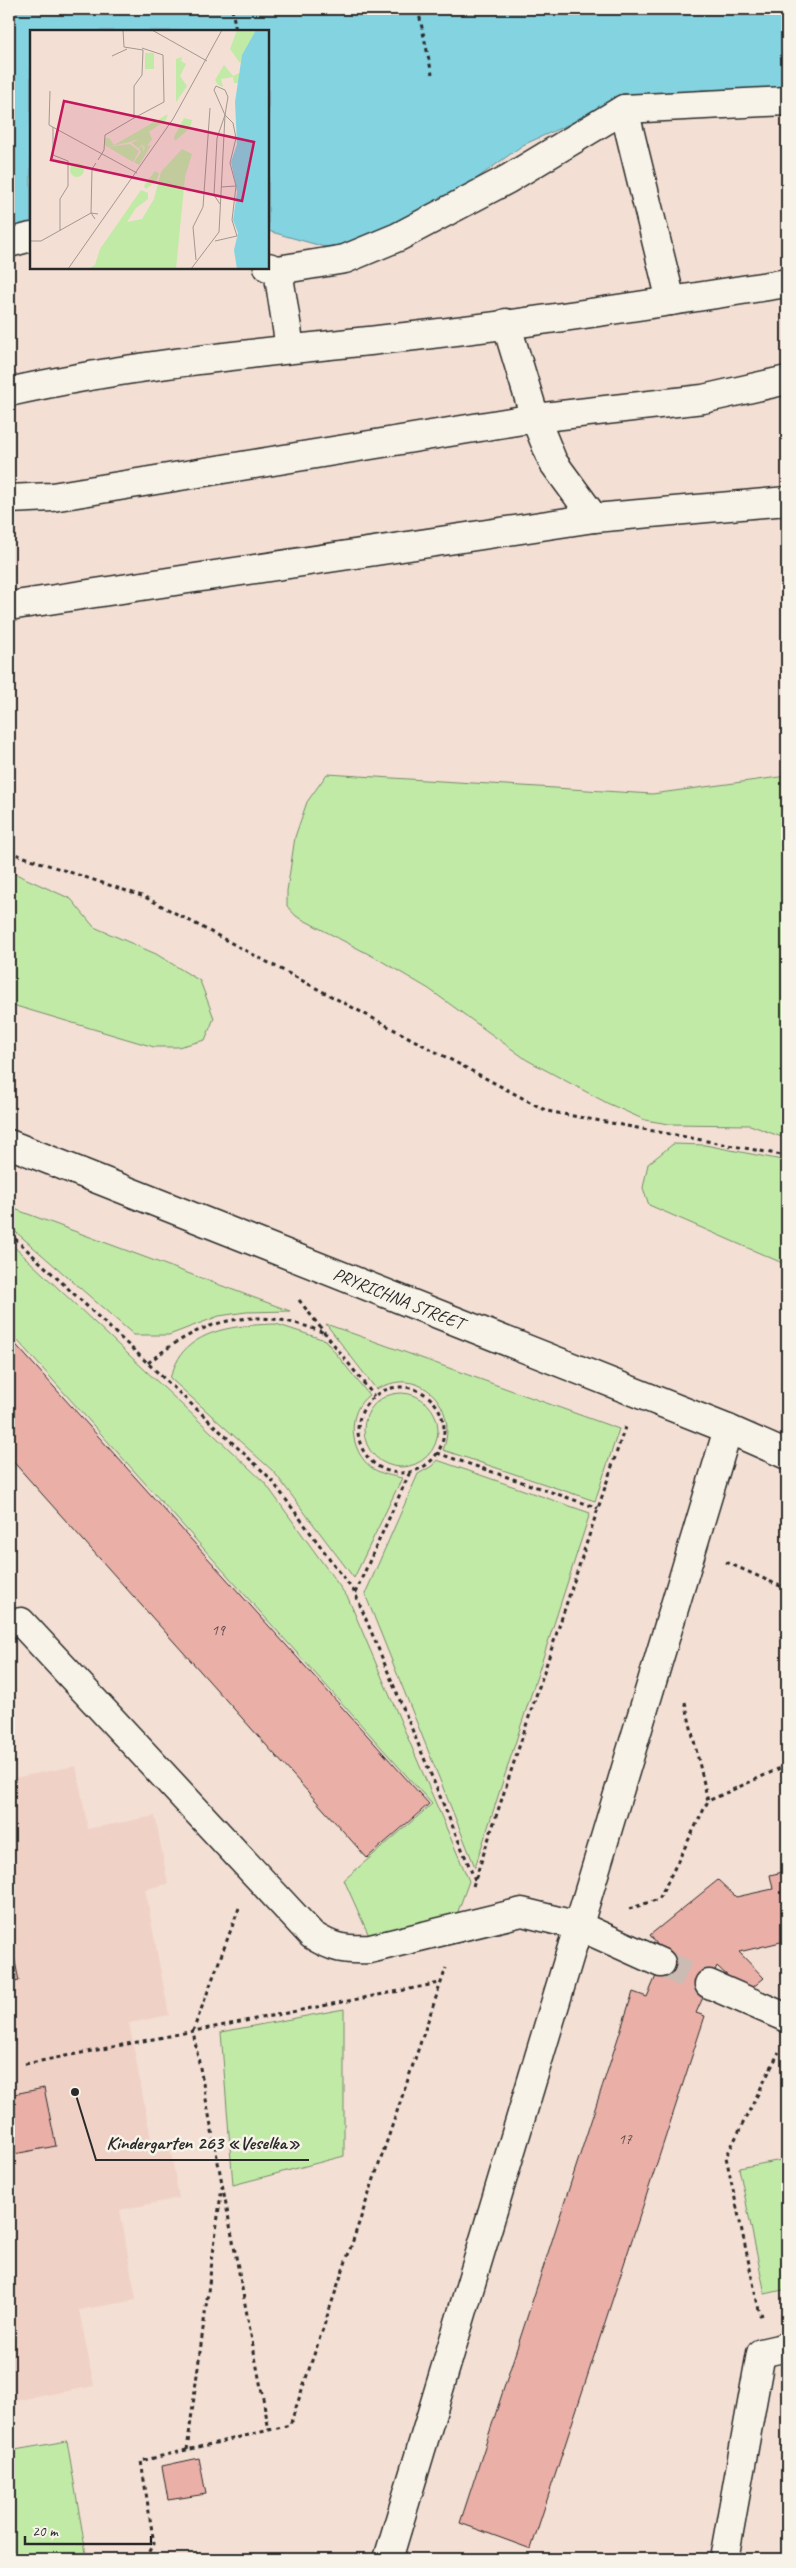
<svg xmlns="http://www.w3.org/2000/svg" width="796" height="2568" viewBox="0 0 796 2568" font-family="Caveat,sans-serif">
<rect width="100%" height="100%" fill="#f3dfd4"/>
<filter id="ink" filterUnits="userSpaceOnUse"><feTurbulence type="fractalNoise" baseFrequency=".02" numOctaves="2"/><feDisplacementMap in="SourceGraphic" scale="10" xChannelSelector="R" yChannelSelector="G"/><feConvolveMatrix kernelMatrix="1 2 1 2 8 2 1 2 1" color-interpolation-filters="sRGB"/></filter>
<g filter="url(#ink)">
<path fill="#f0d1c6" d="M 9,1758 L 13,1778 L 76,1766 L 88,1829 L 155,1816 L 168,1884 L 145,1889 L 169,2015 L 129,2023 L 152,2145 L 169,2142 L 179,2198 L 120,2210 L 136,2300 L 79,2310 L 94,2386 L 9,2402 Z"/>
<g fill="#c1eaa7" stroke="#768a69">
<path d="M 327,774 L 652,794 L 787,776 L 787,1139 L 750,1125 L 669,1124 L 645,1120 L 607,1103 L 527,1060 L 429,989 L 378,959 L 296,916 L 287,906 L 287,891 L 295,837 L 307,802 Z"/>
<path d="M 9,871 L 71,899 L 94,927 L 156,954 L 200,981 L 214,1018 L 205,1040 L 178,1047 L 154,1047 L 9,1004 Z"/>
<path d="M 673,1144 L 705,1145 L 787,1161 L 787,1265 L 649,1205 L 643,1188 L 648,1164 Z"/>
<path d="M 9,1207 L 290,1311 L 246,1312 L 219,1316 L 169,1335 L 134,1335 L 9,1226 Z"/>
<path d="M 9,1242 L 265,1483 L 348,1598 L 469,1881 L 456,1917 L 370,1938 L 344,1880 L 432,1804 L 9,1331 Z"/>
<path d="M 276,1324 L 325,1340 L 369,1395 C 346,1412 349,1451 372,1468 C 381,1474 392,1476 402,1478 L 354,1578 L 274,1472 L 170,1378 C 173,1370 177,1360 182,1353 C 204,1327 244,1325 276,1324 Z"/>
<path d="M 326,1324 L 619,1429 L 595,1501 L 443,1450 C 455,1421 439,1385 406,1382 C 395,1381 386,1385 376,1389 Z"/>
<circle cx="401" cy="1430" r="37"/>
<path d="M 437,1460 L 590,1513 L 475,1867 L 365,1594 L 418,1474 L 432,1466 Z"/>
<path d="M 344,2009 L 344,2156 L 233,2185 L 221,2032 Z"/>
<path d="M 787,2159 L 787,2289 L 765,2294 L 739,2168 Z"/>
<path d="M 67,2441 L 87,2559 L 9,2559 L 9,2451 Z"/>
</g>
<path fill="#84d3e1" stroke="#609098" d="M 9,9 L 787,9 L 787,90 L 702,90 L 600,110 L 523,145 L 440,205 L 356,243 L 325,247 L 268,231 L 268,31 L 31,31 L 31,226 L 9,232 Z"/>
<g fill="#eab0a7" stroke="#2b2b2b">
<path d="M 9,1337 L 429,1804 L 367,1858 L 9,1457 Z"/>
<path d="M 787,1871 L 787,1949 L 785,1941 L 739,1952 L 764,1978 L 746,1993 L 717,1966 L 696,2013 L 705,2016 L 531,2549 L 460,2523 L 633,1992 L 647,1997 L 665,1955 L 650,1935 L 718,1880 L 736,1897 L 773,1889 L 770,1875 Z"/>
<path d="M 9,1932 L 19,1981 L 9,1983 Z"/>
<path d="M 44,2088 L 56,2146 L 9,2155 L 9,2095 Z"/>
<path d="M 199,2458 L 206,2494 L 168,2500 L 162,2466 Z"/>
</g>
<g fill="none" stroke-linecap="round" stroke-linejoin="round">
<path stroke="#cbbbb2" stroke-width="28" stroke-dasharray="28 14" stroke-linecap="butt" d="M 661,1963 L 709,1984"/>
<defs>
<g id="minor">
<path d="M 624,109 L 671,301"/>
<path d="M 9,243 L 31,237"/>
<path d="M 268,267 L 278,270 L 345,259 L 398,237 L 508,179 L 624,109 L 787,101"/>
<path d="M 278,270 L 290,348"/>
<path d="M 506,323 L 535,418 L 553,462 L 594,518"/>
<path d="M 9,392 C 145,361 285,351 423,335 C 545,321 666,302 787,283"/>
<path d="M 9,499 L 52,497 L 535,418 L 703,399 L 787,380"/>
<path d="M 9,606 L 594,518 L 787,501"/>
<path id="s1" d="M 9,1144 L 728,1429 L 787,1455"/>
<path d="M 9,1624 L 21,1622 L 312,1935 C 334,1949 345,1950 370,1949 L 522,1912 L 579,1926 L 661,1963"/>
<path d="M 709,1984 L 787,2018"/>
<path d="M 388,2559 L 728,1429"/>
<path d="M 724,2559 L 761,2353 L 787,2347"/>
</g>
</defs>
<use href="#minor" stroke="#2b2b2b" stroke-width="31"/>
<g stroke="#2b2b2b" stroke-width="3" stroke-dasharray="4 4" stroke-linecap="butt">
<path d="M 232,9 L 236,31"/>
<path d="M 418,9 L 432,74"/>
<path d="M 9,852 L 145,897 L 547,1111 L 787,1156"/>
<path d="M 9,1233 L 270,1478 L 355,1593 L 475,1880"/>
<path d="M 299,1300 L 374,1396"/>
<path d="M 148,1363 C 205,1316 258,1305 327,1334"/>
<circle cx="401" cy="1430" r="43"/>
<path d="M 437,1453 L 598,1508"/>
<path d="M 726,1562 L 787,1589"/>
<path d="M 355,1593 L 410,1472"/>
<path d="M 685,1702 L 708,1801"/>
<path d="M 473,1886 L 625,1427"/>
<path d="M 239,1908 L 193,2031 L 269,2430"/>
<path d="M 629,1909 L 659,1899 L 708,1801 L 787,1765"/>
<path d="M 25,2064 L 440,1983"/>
<path d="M 763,2314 L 760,2315 L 726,2157 L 779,2052"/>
<path d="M 187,2450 L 222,2186"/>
<path d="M 146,2559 L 154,2544 L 141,2461 L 290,2425 L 446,1968"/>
<path d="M 773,2559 L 787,2557"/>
</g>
<use href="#minor" stroke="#f7f3e8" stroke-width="28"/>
</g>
</g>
<g text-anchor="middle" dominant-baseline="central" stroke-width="5" stroke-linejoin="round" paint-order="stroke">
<g font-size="15" fill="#5b4c4a">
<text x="218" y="1630">19</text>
<text x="625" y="2139">17</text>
</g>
<g font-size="18" fill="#2b2b2b" stroke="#f7f3e8">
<text stroke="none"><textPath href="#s1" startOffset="419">PRYRICHNA STREET</textPath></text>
</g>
</g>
<g transform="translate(30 30)">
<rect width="239" height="239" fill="#f3dfd4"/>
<path d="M 207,0 L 226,0 L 210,33 L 200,19 ZM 115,23 L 124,23 L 124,39 L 115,39 ZM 152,27 L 151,31 L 156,34 L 150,46 L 157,56 L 146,72 L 146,29 ZM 194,35 L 203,46 L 209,43 L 209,53 L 204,53 L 203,47 L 191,49 L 193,57 L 188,55 L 185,50 ZM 138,84 L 136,90 L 110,108 L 100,112 L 77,117 L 75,115 L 75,108 L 79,108 L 84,115 ZM 154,88 L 162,90 L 160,98 L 145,111 L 144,107 ZM 119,102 L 122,109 L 117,116 L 121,115 L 109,135 L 104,132 L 111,122 L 109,118 L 113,116 L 113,122 L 115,117 L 112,115 L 108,118 L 102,113 ZM 100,114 L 109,121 L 103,132 L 78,117 ZM 152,119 L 162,124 L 155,147 L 146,239 L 58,239 L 65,235 L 70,219 L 111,160 L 118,163 L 118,169 L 106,178 L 97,192 L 112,189 L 124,169 L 131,142 ZM40 140a7 7 0 1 1 14 0a7 7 0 1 1-14 0ZM 125,141 L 129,144 L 126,151 L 116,159 L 114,156 Z" fill="#c1eaa7"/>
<path d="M 226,0 L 239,0 L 239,239 L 207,239 L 204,220 L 208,203 L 203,190 L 207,162 L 201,132 L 207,114 L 205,72 L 212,25 Z" fill="#84d3e1"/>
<path fill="none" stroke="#a39790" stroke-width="1" d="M 122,0 L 177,31M 82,26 L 97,19M 20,61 L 19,95 L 107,143M 104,88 L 134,72 L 133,25 L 112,18M 23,97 L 23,125 L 38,131 L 38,156 L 30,169 L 30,201M 68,130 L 74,120 L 75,105 L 104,88 L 104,56 L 112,45 L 113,20 L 94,17 L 93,0M 191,157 L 206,156M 65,189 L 61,183 L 62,139 L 66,133M 0,211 L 11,211 L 61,183 L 68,184M 185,211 L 207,206 L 202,190 L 206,156 L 200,133 L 206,108 L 203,93 L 195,85M 166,230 L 163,197 L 173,177 L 180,78M 38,239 L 143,89 L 192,0M 161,239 L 189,202 L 195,85 L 184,60 L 186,56 L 195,60 L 198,67 L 195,85 L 187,108 L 184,165 L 190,174"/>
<path fill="#c2185b" fill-opacity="0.15" stroke="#c2185b" stroke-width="2.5" d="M 34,71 L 224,112 L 212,171 L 21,130 Z"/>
<rect width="239" height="239" fill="none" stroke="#2b2b2b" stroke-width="2.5"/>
</g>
<path fill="none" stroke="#2b2b2b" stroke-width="2" d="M75 2092L96 2160H309"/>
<circle fill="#2b2b2b" stroke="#f7f3e8" stroke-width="2" cx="75" cy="2092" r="5"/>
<g font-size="19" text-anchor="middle" font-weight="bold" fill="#2b2b2b" stroke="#f7f3e8" stroke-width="5" stroke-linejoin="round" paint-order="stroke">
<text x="203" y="2149">Kindergarten 263 «Veselka»</text>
</g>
<rect width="796" height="2568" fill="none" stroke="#f7f3e8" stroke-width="30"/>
<rect x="15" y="15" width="766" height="2538" fill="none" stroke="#2b2b2b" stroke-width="2" filter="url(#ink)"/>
<path d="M25 2536v8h126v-8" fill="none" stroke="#2b2b2b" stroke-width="2.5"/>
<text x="32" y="2536" font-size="15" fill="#2b2b2b" stroke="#f7f3e8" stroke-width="4" paint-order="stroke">20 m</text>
</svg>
